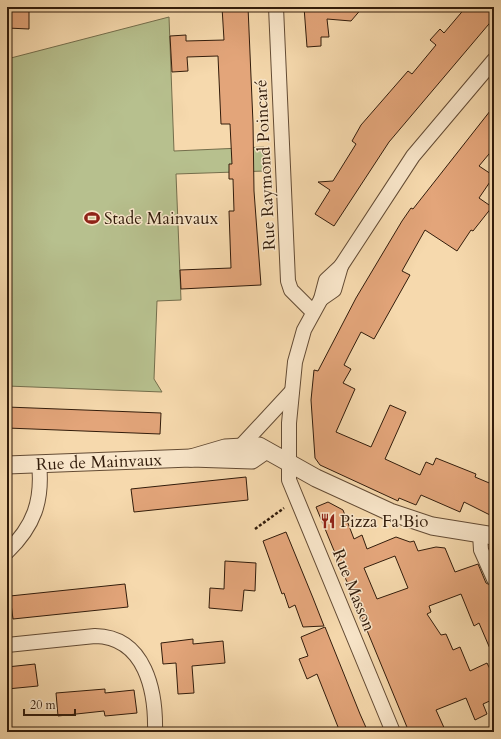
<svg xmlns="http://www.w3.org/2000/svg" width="501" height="739" viewBox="0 0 501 739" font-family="Cardo,serif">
<rect width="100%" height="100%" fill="#f6d9ad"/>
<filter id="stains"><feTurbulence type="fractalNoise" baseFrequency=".005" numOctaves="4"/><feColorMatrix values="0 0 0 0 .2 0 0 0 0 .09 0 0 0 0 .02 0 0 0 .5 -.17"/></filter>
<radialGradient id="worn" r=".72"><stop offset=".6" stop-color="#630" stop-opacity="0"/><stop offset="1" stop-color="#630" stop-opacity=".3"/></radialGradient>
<path fill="#b7c08e" stroke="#746e4c" d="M 169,17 L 174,151 L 264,147 L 265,171 L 176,174 L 181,300 L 157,301 L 154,379 L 162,392 L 7,386 L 7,59 Z"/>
<g fill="#e3a57a" stroke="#321c0b" fill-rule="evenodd">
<path d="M 7,7 L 29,7 L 29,29 L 7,28 Z"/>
<path d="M 222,7 L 248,7 L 253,123 L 254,191 L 261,285 L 181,289 L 180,270 L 231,268 L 229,211 L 234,211 L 233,179 L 229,179 L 229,164 L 232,164 L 230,124 L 221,124 L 218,56 L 187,57 L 188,71 L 172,72 L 170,36 L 186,35 L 186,41 L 224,40 Z"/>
<path d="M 304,7 L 363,7 L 351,21 L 327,19 L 329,37 L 321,37 L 321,46 L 307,47 Z"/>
<path d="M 466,7 L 494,7 L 494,18 L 389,142 L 334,226 L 315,214 L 330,190 L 318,182 L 333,181 L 356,144 L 352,141 L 361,125 L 408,71 L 412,74 L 436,45 L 430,40 L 440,29 L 444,33 Z"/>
<path d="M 494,106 L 494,148 L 479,166 L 494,176 L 479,198 L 492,207 L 473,231 L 471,230 L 457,251 L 425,230 L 402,271 L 410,275 L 374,339 L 361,332 L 349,355 L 344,365 L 351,369 L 343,383 L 355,389 L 336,432 L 371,447 L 390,405 L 406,412 L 385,459 L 420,475 L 426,462 L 433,465 L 436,458 L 476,474 L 475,477 L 494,485 L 494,517 L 464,502 L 460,512 L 421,495 L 416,505 L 399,498 L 398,501 L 320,465 L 315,458 L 311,400 L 314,370 L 318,371 L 356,298 L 402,221 L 411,208 L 413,209 Z"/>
<path d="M 7,407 L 161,413 L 160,434 L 7,428 Z"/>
<path d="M 246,477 L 248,500 L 134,512 L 131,489 Z"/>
<path d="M 328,502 L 343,510 L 354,539 L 362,535 L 367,549 L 396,537 L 410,542 L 414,541 L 418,551 L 436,547 L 445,548 L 455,572 L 478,564 L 486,583 L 494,587 L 494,658 L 479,623 L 474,626 L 461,594 L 429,606 L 431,612 L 427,614 L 441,635 L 446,634 L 453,650 L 460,647 L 470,671 L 487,663 L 494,677 L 494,699 L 483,704 L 487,714 L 475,720 L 466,698 L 436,710 L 446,732 L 409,732 L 316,507 ZM 395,556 L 408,588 L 377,599 L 364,568 Z"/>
<path d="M 286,532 L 313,598 L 324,626 L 303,627 L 295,605 L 289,608 L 284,593 L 282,594 L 263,541 Z"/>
<path d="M 225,561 L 256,563 L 255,591 L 244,590 L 242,611 L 209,608 L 210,588 L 224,589 Z"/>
<path d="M 125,584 L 128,607 L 13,619 L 10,596 Z"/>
<path d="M 325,627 L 360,714 L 368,732 L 340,732 L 317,674 L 307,679 L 299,659 L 308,656 L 301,637 Z"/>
<path d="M 193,639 L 193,644 L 223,641 L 225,663 L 192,666 L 194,693 L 178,694 L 176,663 L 163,664 L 161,643 Z"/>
<path d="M 35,664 L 38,686 L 7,689 L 7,667 Z"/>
<path d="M 105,689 L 105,693 L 134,690 L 137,713 L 105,716 L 104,711 L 58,716 L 56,693 Z"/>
</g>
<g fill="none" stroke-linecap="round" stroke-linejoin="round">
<defs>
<g id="minor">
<path d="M 276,7 L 288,281 L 291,290 L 313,312"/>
<path d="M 321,299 L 334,290 L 341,266"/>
<path d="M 240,447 L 292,391"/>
<path d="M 480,534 L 481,550 L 494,579"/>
<path d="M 7,552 C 34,526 43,501 39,463"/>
<path d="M 7,645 L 95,636 C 146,637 156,692 155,732"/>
<path d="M 393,732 L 289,480 L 289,423 L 295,362 L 304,330 L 321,299 L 326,280 L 341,266 L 413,156 L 494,60"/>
</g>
<g id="tertiary">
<path d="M 191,458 L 225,448 L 259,446 L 316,478 L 390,512 L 432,526 L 494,536"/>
<path id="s1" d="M 7,465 L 191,458 L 252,460 L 265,451"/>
</g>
</defs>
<use href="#minor" stroke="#634b34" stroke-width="16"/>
<use href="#tertiary" stroke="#634b34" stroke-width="19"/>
<path stroke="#321c0b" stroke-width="2.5" stroke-dasharray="3 2" stroke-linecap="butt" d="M 255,529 L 284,508"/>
<use href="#minor" stroke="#f9e6ca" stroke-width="14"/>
<use href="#tertiary" stroke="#f9e6ca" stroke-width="17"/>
</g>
<defs>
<symbol id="stadium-bare" viewBox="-9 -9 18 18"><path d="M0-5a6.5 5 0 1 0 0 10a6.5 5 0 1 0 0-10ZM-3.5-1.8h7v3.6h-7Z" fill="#8f2418" stroke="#f9e6ca" stroke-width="2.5" paint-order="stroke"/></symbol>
<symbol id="restaurant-bare" viewBox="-9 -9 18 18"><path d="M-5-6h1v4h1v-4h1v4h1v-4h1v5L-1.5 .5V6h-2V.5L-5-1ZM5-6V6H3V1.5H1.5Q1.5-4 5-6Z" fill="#8f2418" stroke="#f9e6ca" stroke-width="2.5" paint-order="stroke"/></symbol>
</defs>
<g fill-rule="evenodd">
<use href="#stadium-bare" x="81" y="207" width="22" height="22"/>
<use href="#restaurant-bare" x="317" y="510" width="22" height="22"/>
</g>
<g text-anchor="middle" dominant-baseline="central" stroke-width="3" stroke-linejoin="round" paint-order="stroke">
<g font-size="17" fill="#321c0b" stroke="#f9e6ca">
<text transform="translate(265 165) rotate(-93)">Rue Raymond Poincaré</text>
<text stroke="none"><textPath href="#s1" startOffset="92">Rue de Mainvaux</textPath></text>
<text transform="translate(354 590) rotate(68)">Rue Masson</text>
</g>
<g font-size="17" fill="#321c0b" stroke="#f9e6ca" text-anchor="start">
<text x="104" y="218">Stade Mainvaux</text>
<text x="340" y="521">Pizza Fa'Bio</text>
</g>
</g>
<rect width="501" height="739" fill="none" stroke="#f6d9ad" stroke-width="24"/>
<rect x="8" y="8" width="485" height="723" fill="none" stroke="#321c0b" stroke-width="2"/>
<rect x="12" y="12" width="477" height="715" fill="none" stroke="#321c0b"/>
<path d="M24 709v6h51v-6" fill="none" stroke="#321c0b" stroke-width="2"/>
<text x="30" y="709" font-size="12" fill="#321c0b" stroke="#f9e6ca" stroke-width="3" paint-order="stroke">20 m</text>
<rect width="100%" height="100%" filter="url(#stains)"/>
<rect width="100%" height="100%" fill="url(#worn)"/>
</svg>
